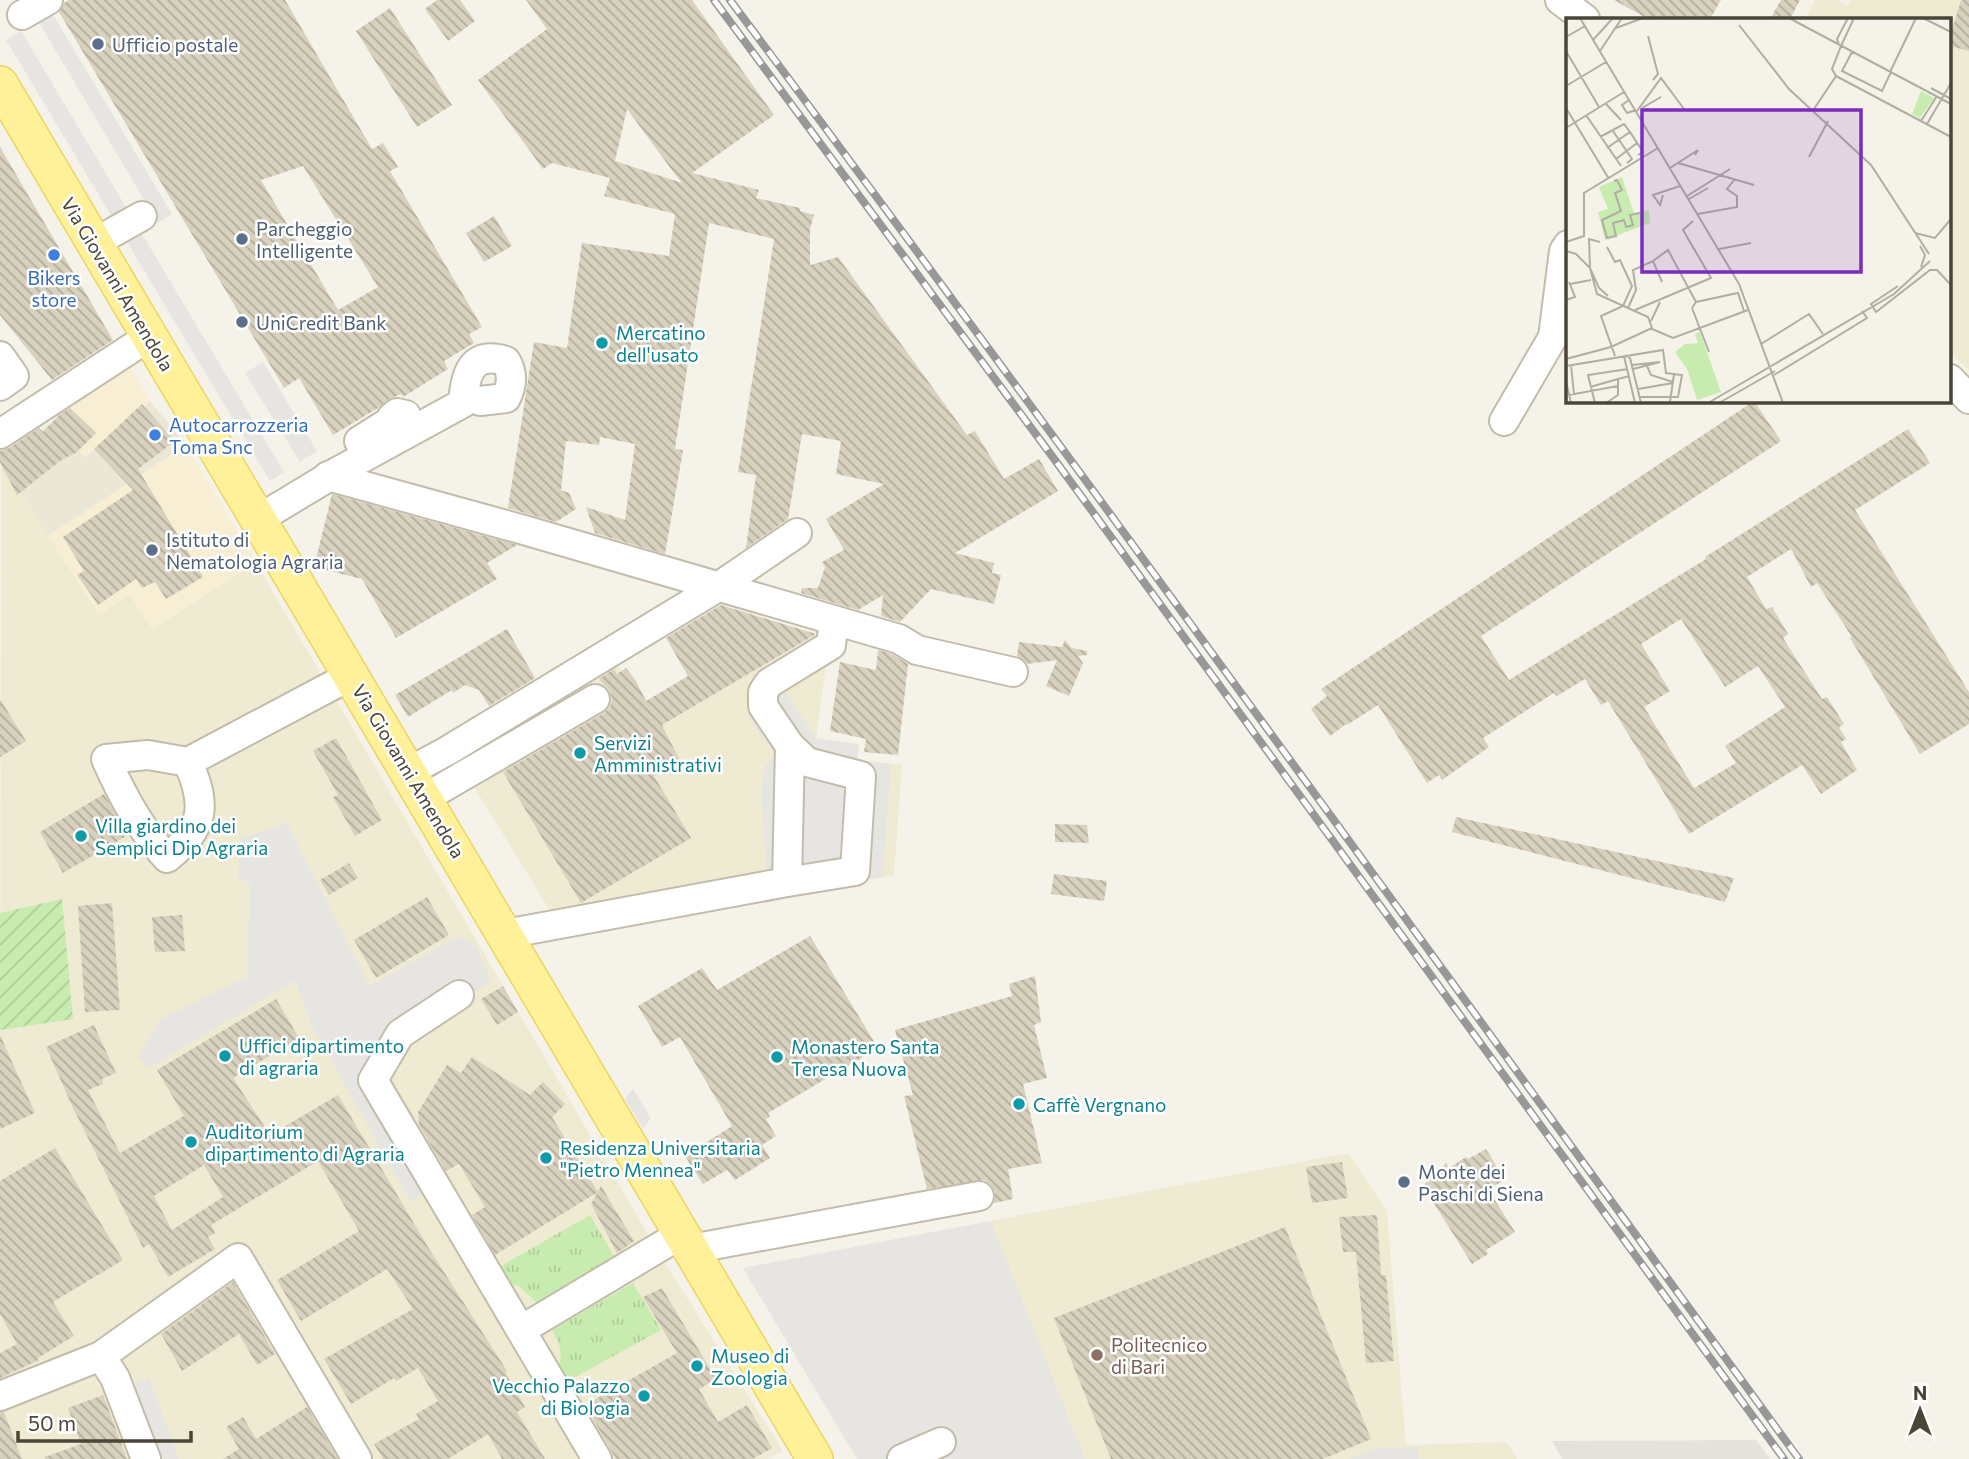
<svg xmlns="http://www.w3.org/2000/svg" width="1969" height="1459" viewBox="0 0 1969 1459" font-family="Commissioner,sans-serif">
<defs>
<pattern id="grass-tufts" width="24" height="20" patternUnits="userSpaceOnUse" patternTransform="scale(1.75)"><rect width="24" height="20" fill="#c8ecb0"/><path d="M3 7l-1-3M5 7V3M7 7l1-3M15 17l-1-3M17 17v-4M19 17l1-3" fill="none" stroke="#adcc98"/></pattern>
<pattern id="garden-furrows" width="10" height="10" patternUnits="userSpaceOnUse" patternTransform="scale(1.75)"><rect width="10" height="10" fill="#c8ecb0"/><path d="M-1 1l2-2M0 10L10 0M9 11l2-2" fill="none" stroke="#adcc98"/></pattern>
<pattern id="building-back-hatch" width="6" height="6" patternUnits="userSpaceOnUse" patternTransform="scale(1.75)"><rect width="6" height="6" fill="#d8d1be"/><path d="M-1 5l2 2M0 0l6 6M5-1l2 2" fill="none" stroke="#b1ab9b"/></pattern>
</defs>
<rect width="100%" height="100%" fill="#f5f3e9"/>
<path fill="#eae7d7" d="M 150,401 L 186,445 L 48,536 L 1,463 L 50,423 L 86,457 Z"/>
<g fill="#f8eed4">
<path d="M 127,362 L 150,401 L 85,457 L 50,423 Z"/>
<path d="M 186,445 L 256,563 L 151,629 L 99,615 L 48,536 Z"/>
</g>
<path fill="#e5e2db" d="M 1756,1440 L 1770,1459 L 1562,1459 L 1552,1441 Z"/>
<g fill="#efebd2">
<path d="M 1815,0 L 1837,0 L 1847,5 L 1851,0 L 1969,0 L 1969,371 L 1950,352 L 1950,19 L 1805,19 Z"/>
<path d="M 1,463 L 99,615 L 129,595 L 152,629 L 256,563 L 659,1253 L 783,1451 L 767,1459 L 0,1459 Z"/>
<path d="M 811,636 L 827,659 L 816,738 L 859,744 L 857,760 L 902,765 L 894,875 L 768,899 L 554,917 L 458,761 L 618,665 L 653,731 Z"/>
<path d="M 1348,1153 L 1387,1211 L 1406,1445 L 1507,1442 L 1517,1459 L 857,1459 L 743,1268 Z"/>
</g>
<g fill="url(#grass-tufts)">
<path d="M 590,1215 L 616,1260 L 539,1305 L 519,1286 L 507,1283 L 499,1267 Z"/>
<path d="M 633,1283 L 661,1330 L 568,1381 L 556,1372 C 564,1355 561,1346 552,1330 Z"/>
</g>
<path fill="url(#garden-furrows)" d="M 62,899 L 73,1019 L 0,1030 L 0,913 Z"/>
<g fill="#e7e5e1">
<path d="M 49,8 L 172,214 L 158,223 L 35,16 Z"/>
<path d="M 21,31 L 284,472 L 270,481 L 6,40 Z"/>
<path d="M 263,362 L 317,451 L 300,462 L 245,373 Z"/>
<path d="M 782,687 L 816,739 L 859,744 L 857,760 L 891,764 L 883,877 L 768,899 L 761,789 L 765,765 L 776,756 L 755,728 L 747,712 Z"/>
<path d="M 287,823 L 369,986 L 457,937 L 475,944 L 491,980 L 427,1029 L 398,1062 L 389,1093 L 441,1184 L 410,1201 L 313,1028 L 295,981 L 148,1068 L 138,1057 L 160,1019 L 247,977 L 250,884 L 238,878 L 240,839 Z"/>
<path d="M 633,1089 L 651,1118 L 643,1129 L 625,1099 Z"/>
<path d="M 991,1221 L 1085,1459 L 857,1459 L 743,1268 Z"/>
<path d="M 149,1378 L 179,1459 L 161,1459 L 134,1383 Z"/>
<path d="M 1418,1447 L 1419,1459 L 1349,1459 L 1377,1448 Z"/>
</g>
<g fill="url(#building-back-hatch)" fill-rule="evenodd">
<path d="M 69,0 L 285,0 L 372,149 L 383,143 L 398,167 L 390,171 L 482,327 L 469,334 L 474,343 L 444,361 L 448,369 L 403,397 L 401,394 L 387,400 L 378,408 L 333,435 L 299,378 L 284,388 L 59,12 L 64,3 ZM 303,166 L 378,287 L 338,310 L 261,180 Z"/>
<path d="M 437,0 L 460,0 L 475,21 L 448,41 L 425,9 Z"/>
<path d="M 526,0 L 692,0 L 774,115 L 692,173 L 759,190 L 756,198 L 800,208 L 800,211 L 814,215 L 810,229 L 810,265 L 838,257 L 967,435 L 975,431 L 1004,479 L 1039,459 L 1058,491 L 955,553 L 994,563 L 992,573 L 1001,575 L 994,604 L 931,589 L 900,622 L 881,616 L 883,595 L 858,610 L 801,593 L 802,588 L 818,588 L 825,567 L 822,562 L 844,550 L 826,519 L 884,484 L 836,474 L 841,441 L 802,434 L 788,519 L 746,548 L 756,475 L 738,472 L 774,239 L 709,223 L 675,449 L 683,450 L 665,554 L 595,533 L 586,507 L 625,520 L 635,444 L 600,437 L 599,445 L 566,441 L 561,490 L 569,493 L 576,509 L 556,522 L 508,508 L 534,342 L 567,348 L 582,243 L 669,256 L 675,214 L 604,196 L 610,178 L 552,163 L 543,169 L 478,80 L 547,29 ZM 627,109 L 674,173 L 682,183 L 615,161 Z"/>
<path d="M 1614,0 L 1721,0 L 1710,19 L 1648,19 Z"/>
<path d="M 1781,0 L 1800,0 L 1790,19 L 1770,19 Z"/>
<path d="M 1961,0 L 1969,0 L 1969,51 L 1950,46 L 1950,37 Z"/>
<path d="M 390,8 L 452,105 L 417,127 L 356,31 Z"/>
<path d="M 0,147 L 113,340 L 52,380 L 0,315 Z"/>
<path d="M 494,216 L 512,246 L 484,262 L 466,233 Z"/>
<path d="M 1754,401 L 1781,441 L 1481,636 L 1509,680 L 1706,559 L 1705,557 L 1908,429 L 1930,463 L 1855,510 L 1969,692 L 1969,724 L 1920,754 L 1850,638 L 1852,637 L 1817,583 L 1811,587 L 1791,549 L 1747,577 L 1766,609 L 1772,607 L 1788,634 L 1783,638 L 1822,699 L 1827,697 L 1844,724 L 1839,727 L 1846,739 L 1841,742 L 1857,770 L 1821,794 L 1802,765 L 1689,834 L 1608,701 L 1601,705 L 1585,679 L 1557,696 L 1554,693 L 1483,738 L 1489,747 L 1442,780 L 1439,775 L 1427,783 L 1378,705 L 1347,725 L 1346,724 L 1330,736 L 1311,709 L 1327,696 L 1321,689 ZM 1681,619 L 1725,687 L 1758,666 L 1785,707 L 1725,746 L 1736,763 L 1694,788 L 1644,707 L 1670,691 L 1641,644 Z"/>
<path d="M 142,404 L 175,441 L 138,469 L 203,577 L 166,599 L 155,582 L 142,588 L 136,579 L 98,605 L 77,575 L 84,571 L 63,537 L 133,490 L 94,449 Z"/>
<path d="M 70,408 L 96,433 L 77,452 L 60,461 L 17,495 L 0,462 L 0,451 L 9,448 L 39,428 L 43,432 L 59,415 Z"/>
<path d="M 332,494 L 517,545 L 487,563 L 497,579 L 396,638 L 362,579 L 314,567 Z"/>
<path d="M 721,605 L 816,634 L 662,725 L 680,761 L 654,776 L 691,838 L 581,903 L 503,772 L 604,713 L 610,707 L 612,698 L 609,690 L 599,679 L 614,669 L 617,674 L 626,668 L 636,681 L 646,701 L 688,676 L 666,638 Z"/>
<path d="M 507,629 L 535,678 L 489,706 L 479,690 L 465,685 L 453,693 L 452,690 L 408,717 L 395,695 Z"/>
<path d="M 1065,640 L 1072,648 L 1087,651 L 1087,655 L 1078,656 L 1083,663 L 1069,696 L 1046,686 L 1057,660 L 1027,664 L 1017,656 L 1019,642 L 1062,647 Z"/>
<path d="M 878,650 L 892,654 L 908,664 L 898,755 L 864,752 L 866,739 L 830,731 L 840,662 L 876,670 Z"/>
<path d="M 0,699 L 26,741 L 0,757 Z"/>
<path d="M 336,738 L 382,820 L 355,836 L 333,797 L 338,795 L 313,751 Z"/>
<path d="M 104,794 L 128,835 L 63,873 L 40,832 Z"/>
<path d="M 1456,817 L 1566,841 L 1734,878 L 1725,902 L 1452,832 Z"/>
<path d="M 1055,824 L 1087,825 L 1089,843 L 1055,842 Z"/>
<path d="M 349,863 L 358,878 L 329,895 L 320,880 Z"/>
<path d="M 1054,874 L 1107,881 L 1104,901 L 1051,894 Z"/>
<path d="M 427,897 L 449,935 L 376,978 L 354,940 Z"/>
<path d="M 112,903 L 120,1010 L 85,1012 L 78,906 Z"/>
<path d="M 182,915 L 185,951 L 155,952 L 152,917 Z"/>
<path d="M 810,936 L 878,1048 L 768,1113 L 770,1117 L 766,1119 L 776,1136 L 762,1145 L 770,1158 L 735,1180 L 727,1170 L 703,1184 L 685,1156 L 732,1126 L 680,1037 L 662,1047 L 638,1006 L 702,968 L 717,990 Z"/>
<path d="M 1035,976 L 1041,1022 L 1034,1025 L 1047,1078 L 1023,1084 L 1042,1163 L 1008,1169 L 1013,1199 L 994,1203 L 995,1192 L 991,1185 L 984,1180 L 927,1189 L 904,1096 L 913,1095 L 895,1030 L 1012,996 L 1009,984 Z"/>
<path d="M 503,986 L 518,1012 L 497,1025 L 481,999 Z"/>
<path d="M 276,999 L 299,1038 L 233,1078 L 270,1135 L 338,1095 L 428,1247 L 507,1371 L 505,1372 L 525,1407 L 517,1412 L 545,1459 L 502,1459 L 488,1434 L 448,1459 L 383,1459 L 374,1444 L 419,1419 L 416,1414 L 438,1401 L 418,1368 L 396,1381 L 394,1378 L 351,1404 L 324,1359 L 413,1309 L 387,1269 L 301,1321 L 277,1280 L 359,1231 L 318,1161 L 211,1225 L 215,1233 L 208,1237 L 215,1249 L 168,1277 L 149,1244 L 143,1248 L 73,1108 L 46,1047 L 94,1025 L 116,1073 L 102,1079 L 103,1084 L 88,1090 L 120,1153 L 184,1116 L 157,1070 ZM 204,1165 L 223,1197 L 172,1230 L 154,1196 Z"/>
<path d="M 0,1035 L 35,1113 L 0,1129 Z"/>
<path d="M 472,1057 L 530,1095 L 543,1082 L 565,1104 L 552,1117 L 598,1192 L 495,1255 L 472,1215 L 485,1207 L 459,1164 L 446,1171 L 419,1125 L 418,1112 L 447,1065 L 461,1073 Z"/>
<path d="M 55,1148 L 123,1260 L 53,1302 L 74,1336 L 38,1358 L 39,1360 L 0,1378 L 0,1353 L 17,1344 L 0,1314 L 0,1181 Z"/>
<path d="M 1486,1149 L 1505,1180 L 1488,1189 L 1515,1232 L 1486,1250 L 1488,1254 L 1472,1264 L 1423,1186 L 1446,1163 L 1449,1168 L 1466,1157 L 1468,1159 Z"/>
<path d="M 1342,1162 L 1348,1198 L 1312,1203 L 1306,1167 Z"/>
<path d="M 601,1186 L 634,1241 L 617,1253 L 591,1204 Z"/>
<path d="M 1377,1215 L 1381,1275 L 1386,1275 L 1394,1361 L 1366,1363 L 1356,1252 L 1343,1252 L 1339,1217 Z"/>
<path d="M 1285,1227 L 1371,1439 L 1323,1459 L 1111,1459 L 1054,1318 Z"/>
<path d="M 233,1282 L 275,1354 L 257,1365 L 239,1334 L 182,1371 L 161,1334 Z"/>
<path d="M 662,1288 L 716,1379 L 699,1389 L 718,1422 L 747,1405 L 772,1448 L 753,1459 L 616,1459 L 585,1405 L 677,1353 L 643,1297 Z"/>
<path d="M 103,1395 L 127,1459 L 45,1459 L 45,1457 L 81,1444 L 68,1408 Z"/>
<path d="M 307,1407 L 338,1459 L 223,1459 L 239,1449 L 226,1427 L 243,1417 L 256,1439 Z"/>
<path d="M 0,1412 L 4,1412 L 22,1459 L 0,1459 Z"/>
</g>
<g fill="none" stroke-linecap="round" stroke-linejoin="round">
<defs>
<g id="minor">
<path d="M 1560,0 L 1585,19"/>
<path d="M 22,15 L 48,0"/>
<path d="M 94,243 L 142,216"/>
<path d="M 0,356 L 14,376 L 0,386"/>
<path d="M 1950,379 L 1969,399"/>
<path d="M 1504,421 L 1553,337 L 1564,251 L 1568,245"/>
<path d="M 0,434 L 150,336"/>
<path d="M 359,441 L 389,422 L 392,417 L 397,413 L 406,415 L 408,426 L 404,435"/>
<path d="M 328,476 L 524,530 L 899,639 L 917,650 L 1013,672"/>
<path d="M 257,520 L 335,473 L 463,403 C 465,375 471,350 506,361 C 513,373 512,386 506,398 L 480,401"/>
<path d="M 188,762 C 207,805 205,828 167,858 C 140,829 122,795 106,759 L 148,755 L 188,762 L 352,675"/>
<path d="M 408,772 L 447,751 L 718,587 L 797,533"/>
<path d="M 425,798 L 595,699"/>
<path d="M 787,882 L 790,746"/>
<path d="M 505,934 L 787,882 L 855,871 L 861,776 L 807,762 L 790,746 L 763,706 L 763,692 L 769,683 L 831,645 L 834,621"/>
<path d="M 459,995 L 400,1034 L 373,1080 L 597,1459"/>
<path d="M 691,1249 L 979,1196"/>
<path d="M 521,1330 L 683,1233"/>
<path d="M 101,1356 L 238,1258 L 357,1459"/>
<path d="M 0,1396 L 101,1356 L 115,1378 L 146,1459"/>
<path d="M 902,1459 L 941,1442"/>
</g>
<path id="major" d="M 0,84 L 815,1459"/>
</defs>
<use href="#minor" stroke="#c2bdab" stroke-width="32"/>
<use href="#major" stroke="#ebd662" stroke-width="38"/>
<use href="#minor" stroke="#fff" stroke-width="28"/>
<use href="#major" stroke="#fff199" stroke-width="35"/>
<defs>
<g id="rail">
<path d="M 714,0 L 1049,452 L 1784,1459"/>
<path d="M 730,0 C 1091,483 1444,972 1799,1459"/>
</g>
</defs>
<use href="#rail" stroke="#989898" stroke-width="8"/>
<use href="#rail" stroke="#fff" stroke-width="5" stroke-dasharray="16" stroke-linecap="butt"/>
</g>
<g fill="#5c6f8a" stroke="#fff" stroke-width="2.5">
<circle cx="98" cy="44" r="7"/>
<circle cx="242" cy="239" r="7"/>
<circle cx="242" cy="322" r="7"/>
<circle cx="152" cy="550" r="7"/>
<circle cx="1404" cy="1182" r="7"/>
</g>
<g fill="#3f7fe0" stroke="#fff" stroke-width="2.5">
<circle cx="54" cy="255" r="7"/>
<circle cx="155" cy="435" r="7"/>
</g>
<g fill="#0f9aa8" stroke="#fff" stroke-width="2.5">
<circle cx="602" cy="343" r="7"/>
<circle cx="580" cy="753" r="7"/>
<circle cx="81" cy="836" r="7"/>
<circle cx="225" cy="1056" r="7"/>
<circle cx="777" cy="1057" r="7"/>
<circle cx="1019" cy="1104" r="7"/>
<circle cx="191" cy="1142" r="7"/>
<circle cx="546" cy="1158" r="7"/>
<circle cx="697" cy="1366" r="7"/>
<circle cx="644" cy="1396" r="7"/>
</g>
<circle fill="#8d6e63" stroke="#fff" stroke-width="2.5" cx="1097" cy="1355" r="7"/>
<g text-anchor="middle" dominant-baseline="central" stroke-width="5" stroke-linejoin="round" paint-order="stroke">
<g font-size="19" fill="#4e5e75" stroke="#fff" text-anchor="start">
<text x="112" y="44">Ufficio postale</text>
<text x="256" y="228">Parcheggio<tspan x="256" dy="22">Intelligente</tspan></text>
<text x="256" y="322">UniCredit Bank</text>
<text x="166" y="539">Istituto di<tspan x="166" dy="22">Nematologia Agraria</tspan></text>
<text x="1418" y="1171">Monte dei<tspan x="1418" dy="22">Paschi di Siena</tspan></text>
</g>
<g font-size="19" fill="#366cbe" stroke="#fff">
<text x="54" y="277">Bikers<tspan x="54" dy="22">store</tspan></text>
<text x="169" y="424" text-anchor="start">Autocarrozzeria<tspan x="169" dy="22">Toma Snc</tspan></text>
</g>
<g font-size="19" fill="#4a4537" stroke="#fff">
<text transform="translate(118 284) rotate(59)">Via Giovanni Amendola</text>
<text transform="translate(409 771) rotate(59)">Via Giovanni Amendola</text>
</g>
<g font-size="19" fill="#0d838f" stroke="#fff" text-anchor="start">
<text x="616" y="332">Mercatino<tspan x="616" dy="22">dell'usato</tspan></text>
<text x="594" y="742">Servizi<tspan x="594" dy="22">Amministrativi</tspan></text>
<text x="95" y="825">Villa giardino dei<tspan x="95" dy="22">Semplici Dip Agraria</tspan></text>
<text x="239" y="1045">Uffici dipartimento<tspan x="239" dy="22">di agraria</tspan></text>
<text x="791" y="1046">Monastero Santa<tspan x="791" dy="22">Teresa Nuova</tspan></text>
<text x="1033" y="1104">Caffè Vergnano</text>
<text x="205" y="1131">Auditorium<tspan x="205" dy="22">dipartimento di Agraria</tspan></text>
<text x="560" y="1147">Residenza Universitaria<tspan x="560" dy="22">"Pietro Mennea"</tspan></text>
<text x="711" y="1355">Museo di<tspan x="711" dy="22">Zoologia</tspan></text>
<text x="630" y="1385" text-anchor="end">Vecchio Palazzo<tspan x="630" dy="22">di Biologia</tspan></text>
</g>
<g font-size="19" fill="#785e54" stroke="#fff" text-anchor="start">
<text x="1111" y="1344">Politecnico<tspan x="1111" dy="22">di Bari</tspan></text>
</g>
</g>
<g transform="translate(1566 18)">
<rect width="385" height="385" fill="#f5f3e9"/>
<path d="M 355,73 L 368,80 L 354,100 L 346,96 Z" fill="#c8ecb0"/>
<path d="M 56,159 L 68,195 L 83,192 L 84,205 L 39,222 L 32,194 L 42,191 L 33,169 ZM 134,314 L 155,374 L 131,382 L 121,351 L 109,334 L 119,326 L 132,325 L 129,316 Z" fill="#c8ecb0"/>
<path fill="none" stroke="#b1ada2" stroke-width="2" d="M 14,0 L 173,266 L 217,385M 223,0 L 385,86M 357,0 L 385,14M 173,7 L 223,71 L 305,147 L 363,236M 50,10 L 77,0M 82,18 L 92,56 L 87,62M 0,19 L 19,8M 27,22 L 47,0M 273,27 L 271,21 L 282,0M 275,28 L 288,0M 0,33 L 33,89M 34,33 L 56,0M 286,34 L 276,53 L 316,73 L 325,54M 324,54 L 350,0M 270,58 L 385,119M 0,68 L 40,44M 365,70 L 385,81M 63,82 L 56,87 L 61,95 L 70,92M 40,86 L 55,102M 0,90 L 43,161M 76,90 L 95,79M 248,91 L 270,58 L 266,51 L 275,28M 71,93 L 95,60 L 118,91M 20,97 L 55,148M 355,103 L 371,78M 361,106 L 385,65M 0,110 L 58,74M 47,113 L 66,141 L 61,145M 34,119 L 58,106 L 64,114M 41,130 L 64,114 L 77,134 L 72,137M 243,139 L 262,103M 50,141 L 71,125M 112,145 L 188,167M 104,150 L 132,132 L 129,137M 48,163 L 51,162 L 56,172 L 49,175 L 55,193 L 36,202 L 41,220 L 50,218 L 47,205 L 58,202 L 60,209 L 67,207 L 64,197 L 74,195M 97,177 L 94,187 L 87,177 L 114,168M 121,178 L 164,151M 123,181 L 142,170M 132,196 L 171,189 L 171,178 L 161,171 L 169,161M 349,215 L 369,220 L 385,201M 0,224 L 18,218 L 18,175 L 92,130M 34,224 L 23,221 L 24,250 L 33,270 L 42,278M 354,228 L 359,237 L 355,249M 41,229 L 49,244 L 54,242 L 66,268 L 57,288 L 35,298 L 49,338M 153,231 L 185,225M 0,233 L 10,236 L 24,250 L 31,276 L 82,299 L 86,310 L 45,329 L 0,341M 87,243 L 102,232 L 130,284M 4,266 L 25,262M 332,268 L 305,286 L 310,294 L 364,252 L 371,252 L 385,267M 0,282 L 9,279 L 3,264M 62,290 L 70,272 L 67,252 L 87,243 L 96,264M 126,290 L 130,284 L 172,275 L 178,293M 126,290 L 143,334M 69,292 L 145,260 L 117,212 L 127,203M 85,303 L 94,284M 86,311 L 107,320 L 182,292M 195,326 L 243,296 L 257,316M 59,337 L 64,340 L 75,385M 58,338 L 69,385M 5,347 L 8,376M 66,347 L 94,344 L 67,351M 0,348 L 97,332 L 100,355 L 116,357 L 112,379 L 74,379M 81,348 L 85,357 L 107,364M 208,357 L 301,300 L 296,293M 0,363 L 5,385M 24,369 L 52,361M 72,371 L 107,365M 3,377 L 52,368 L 52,361 L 63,358M 104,384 L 108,356M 29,385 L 22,357 L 62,351M 40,385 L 52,377 L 52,368M 142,385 L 328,276 L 364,243M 153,385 L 209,353"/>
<path fill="#7b2cbf" fill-opacity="0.15" stroke="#7b2cbf" stroke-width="3.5" d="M 76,92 L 295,92 L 295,254 L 76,254 Z"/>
<rect width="385" height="385" fill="none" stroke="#4a4537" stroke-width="3.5"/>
</g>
<g transform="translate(1920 1410)" stroke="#ffffff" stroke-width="5" paint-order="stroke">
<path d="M0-5L12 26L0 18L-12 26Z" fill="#4a4537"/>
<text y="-10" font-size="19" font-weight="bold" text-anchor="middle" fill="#4a4537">N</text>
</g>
<path d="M18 1431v10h173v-10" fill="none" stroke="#4a4537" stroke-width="3.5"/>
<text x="28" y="1431" font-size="21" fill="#4a4537" stroke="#ffffff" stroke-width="5" paint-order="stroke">50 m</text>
</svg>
